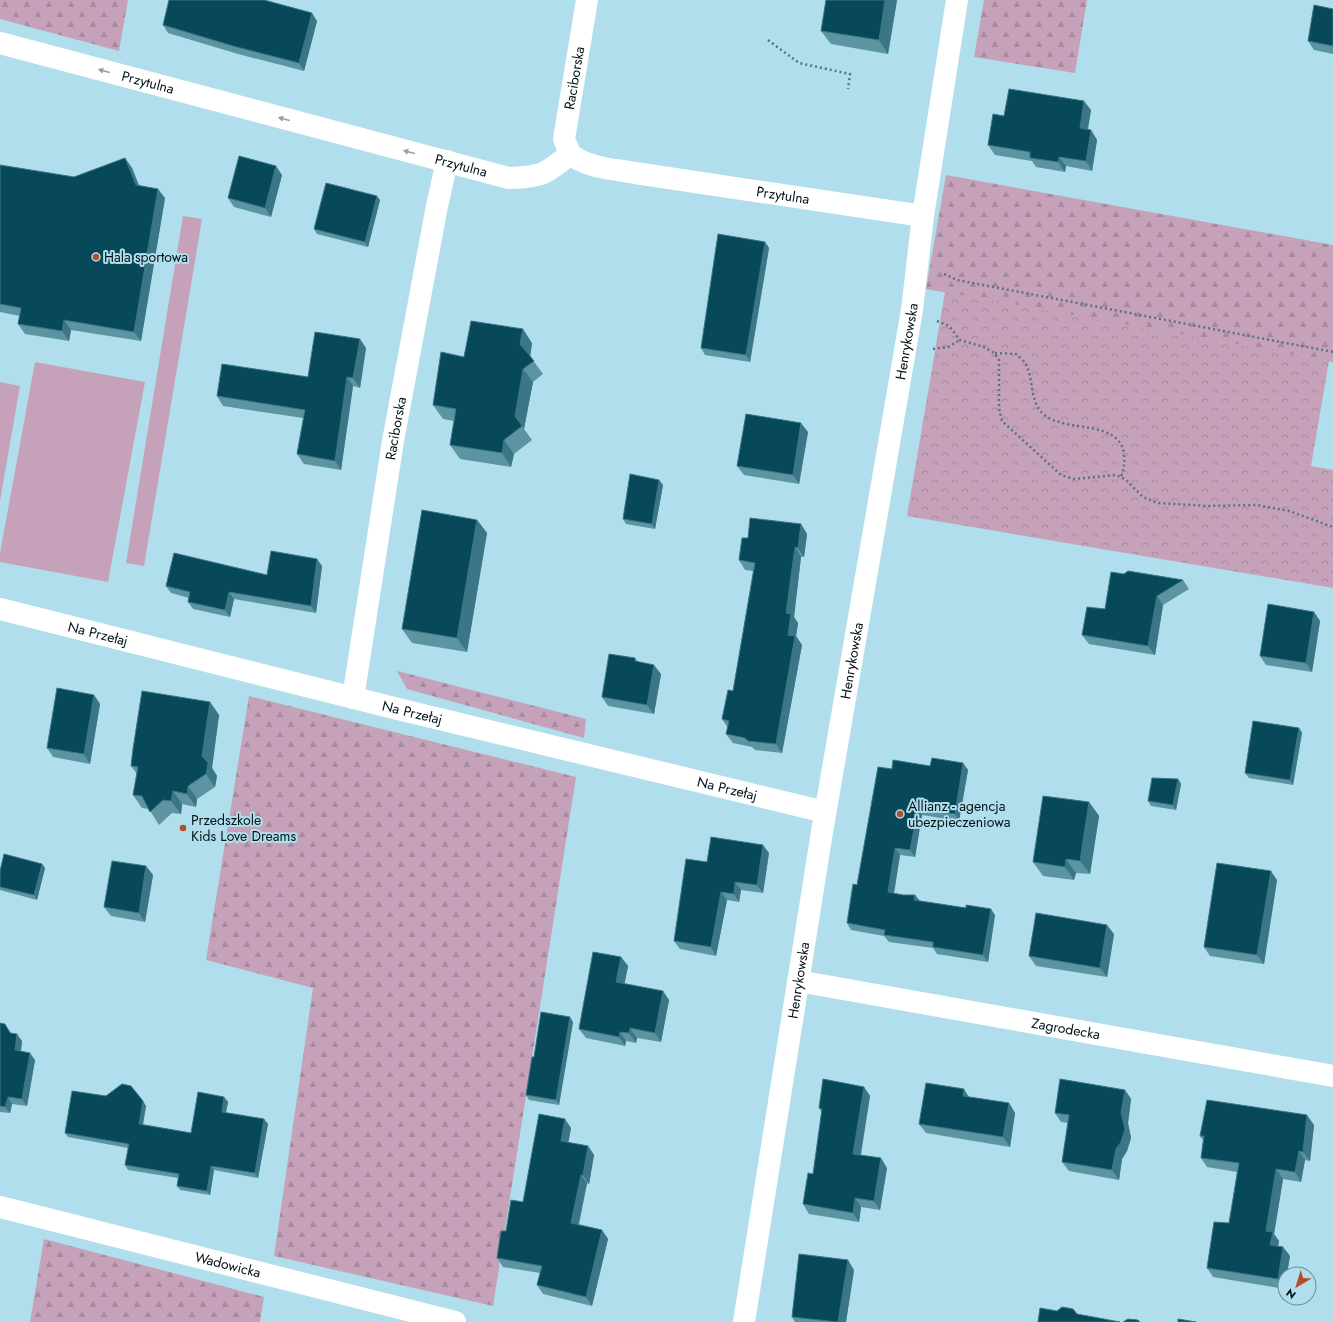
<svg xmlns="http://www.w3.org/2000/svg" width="1333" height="1322" viewBox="0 0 1333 1322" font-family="Jost,sans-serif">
<defs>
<pattern id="forest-firs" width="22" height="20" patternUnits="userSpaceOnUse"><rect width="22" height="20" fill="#c5a2b9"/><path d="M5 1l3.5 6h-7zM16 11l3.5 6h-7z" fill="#a88a9e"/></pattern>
<pattern id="park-crowns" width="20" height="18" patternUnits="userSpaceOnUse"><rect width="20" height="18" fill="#c5a2b9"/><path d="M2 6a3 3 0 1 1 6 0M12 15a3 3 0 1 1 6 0" fill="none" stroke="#a88a9e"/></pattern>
</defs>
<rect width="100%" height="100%" fill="#b1deec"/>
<g fill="url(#forest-firs)">
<path d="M 0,0 L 128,0 L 119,51 L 0,19 Z"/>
<path d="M 984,0 L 1087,0 L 1075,73 L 974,57 Z"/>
<path d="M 946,175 L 1333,245 L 1333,362 L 926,289 Z"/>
<path d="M 397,671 L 586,719 L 584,738 L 407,689 Z"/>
<path d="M 249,696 L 576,777 L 493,1306 L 274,1256 L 313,988 L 206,960 Z"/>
<path d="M 44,1239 L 264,1297 L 260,1322 L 30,1322 Z"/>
</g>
<path fill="url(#park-crowns)" d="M 945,292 L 1329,361 L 1311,466 L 1333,470 L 1333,588 L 907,516 Z"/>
<g fill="#c5a2b9">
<path d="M 183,216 L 202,219 L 144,566 L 126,563 Z"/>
<path d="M 35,362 L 145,382 L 108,582 L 0,562 L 0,553 Z"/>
<path d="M 0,382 L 20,386 L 0,501 Z"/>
</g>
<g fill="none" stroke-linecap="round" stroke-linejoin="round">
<g stroke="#57747d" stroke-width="2.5" stroke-dasharray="2 3" stroke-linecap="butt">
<path d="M 768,40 L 799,63 L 850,74 L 848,89"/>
<path d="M 944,274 L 957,280 L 1333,352"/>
<path d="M 937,321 L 949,326 L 960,340 L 984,347 L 994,353 L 999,360 L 999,408 L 1002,421 L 1061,475 L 1074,479 L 1116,475 L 1125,479 L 1143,497 L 1158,503 L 1207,506 L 1257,505 L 1289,511 L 1333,527"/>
<path d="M 933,349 L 948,347 L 960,340"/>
<path d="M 995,353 L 1016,354 C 1019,357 1023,360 1025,363 C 1035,379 1028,403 1046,416 C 1068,432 1118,420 1124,453 C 1125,462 1124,468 1121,477"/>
</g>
<g stroke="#fff" stroke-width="22">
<path id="s1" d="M 0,43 L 509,178 C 541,177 545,175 570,154"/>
<path id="s2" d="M 570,154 C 587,168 614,169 635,173 L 923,216"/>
<path id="s3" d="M 570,154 L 564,139 L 587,0"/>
<path id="s4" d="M 0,609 L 398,709 L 825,812"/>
<path id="s5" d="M 353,698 L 393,441 L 437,206 L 447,161"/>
<path id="s6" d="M 798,981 L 1333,1076"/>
<path id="s7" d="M 0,1207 L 455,1322"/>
<path id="s8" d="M 744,1322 L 822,832 L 912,310 L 923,216 L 957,0"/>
</g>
</g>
<g fill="#5c94a2">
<path d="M 826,0 L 897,0 L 888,54 L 831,44 L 821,31 Z"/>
<path d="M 1333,9 L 1333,54 L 1314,50 L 1308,41 Z"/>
<path d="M 317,21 L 304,71 L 238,54 L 168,33 L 163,25 Z"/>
<path d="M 1091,110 L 1088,130 L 1091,130 L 1097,140 L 1092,171 L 1066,166 L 1065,172 L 1036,167 L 1032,161 L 995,155 L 988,145 L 1004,116 Z"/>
<path d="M 125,158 L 132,168 L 139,185 L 165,198 L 141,341 L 71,330 L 69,341 L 25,334 L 18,324 L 20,316 L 0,312 L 0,165 L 74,177 Z"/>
<path d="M 282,175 L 271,217 L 234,207 L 228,198 Z"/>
<path d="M 380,200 L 368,247 L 317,234 L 314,229 Z"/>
<path d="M 765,242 L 769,248 L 750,362 L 705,355 L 701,348 Z"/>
<path d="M 532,343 L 530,356 L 543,374 L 533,382 L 528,407 L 524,429 L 532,440 L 514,454 L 511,467 L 460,459 L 450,445 L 454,421 L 443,419 L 433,405 L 464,357 Z"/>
<path d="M 366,348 L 360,388 L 353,386 L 341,470 L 304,464 L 297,454 L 303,418 L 223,406 L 217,396 L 308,377 Z"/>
<path d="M 808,432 L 799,484 L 744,475 L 737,466 Z"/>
<path d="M 659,480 L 663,485 L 655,529 L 626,524 L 623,519 Z"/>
<path d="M 477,520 L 487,533 L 467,652 L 412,643 L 402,629 Z"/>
<path d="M 801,524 L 807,534 L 804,557 L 801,557 L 794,617 L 798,623 L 796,636 L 802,645 L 782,753 L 755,750 L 752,747 L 733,743 L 726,734 L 728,728 L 722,719 L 733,691 L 753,571 L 745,570 L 739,560 L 748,538 Z"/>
<path d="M 317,559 L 322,566 L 316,613 L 234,599 L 230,617 L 193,609 L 188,602 L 189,598 L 171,593 L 166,586 L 267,575 Z"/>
<path d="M 1124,574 L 1183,580 L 1189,589 L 1163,605 L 1155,655 L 1089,644 L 1082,635 L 1105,609 Z"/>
<path d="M 1314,612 L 1320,621 L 1312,672 L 1266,665 L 1260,656 Z"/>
<path d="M 635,658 L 638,662 L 661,674 L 654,714 L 608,706 L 602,697 Z"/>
<path d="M 94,695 L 100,704 L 90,764 L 53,757 L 47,748 Z"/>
<path d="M 210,702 L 219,715 L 212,768 L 217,776 L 215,787 L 197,799 L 196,807 L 182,804 L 181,814 L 172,813 L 159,825 L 149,809 L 142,808 L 133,795 L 137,774 L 131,766 Z"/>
<path d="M 1299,728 L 1302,733 L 1293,785 L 1249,778 L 1245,773 Z"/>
<path d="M 963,763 L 968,770 L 959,821 L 922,815 L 915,857 L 900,855 L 894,893 L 903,895 L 915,895 L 919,901 L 995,915 L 988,962 L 937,954 L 933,948 L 889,942 L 884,936 L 851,930 L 847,923 L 857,885 L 892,769 L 930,766 Z"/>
<path d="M 1178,779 L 1181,784 L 1176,810 L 1151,806 L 1148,801 Z"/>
<path d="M 1089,802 L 1099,816 L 1090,874 L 1076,873 L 1074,880 L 1043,876 L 1033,862 Z"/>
<path d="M 769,853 L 763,893 L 741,890 L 739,902 L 727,900 L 716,956 L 680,949 L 674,941 L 707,862 Z"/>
<path d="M 42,864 L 45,868 L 37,900 L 0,890 L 0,871 Z"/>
<path d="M 146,866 L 153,875 L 145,922 L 111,916 L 104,907 Z"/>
<path d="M 1277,880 L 1264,964 L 1210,956 L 1204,947 Z"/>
<path d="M 1114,934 L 1107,977 L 1036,966 L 1029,956 Z"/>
<path d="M 621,957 L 628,966 L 624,984 L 663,991 L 669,1000 L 661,1042 L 637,1038 L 636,1043 L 626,1041 L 625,1046 L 586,1038 L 579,1029 Z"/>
<path d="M 573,1022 L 559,1105 L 529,1100 L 526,1095 L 534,1057 Z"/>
<path d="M 0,1023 L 10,1031 L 11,1033 L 22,1041 L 21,1051 L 35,1060 L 27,1106 L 12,1104 L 10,1113 L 0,1112 Z"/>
<path d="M 864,1087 L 870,1096 L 861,1155 L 887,1168 L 880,1210 L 861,1207 L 859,1222 L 809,1214 L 803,1204 L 813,1174 L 822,1113 L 819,1108 Z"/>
<path d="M 1125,1090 L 1131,1099 L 1128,1123 L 1131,1138 L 1127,1151 L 1122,1159 L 1119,1180 L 1069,1171 L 1062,1162 L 1068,1123 L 1061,1122 L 1055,1113 Z"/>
<path d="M 106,1096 L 146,1106 L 143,1125 L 191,1133 L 224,1097 L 228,1102 L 226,1113 L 264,1119 L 268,1124 L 258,1178 L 214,1170 L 210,1195 L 180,1190 L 177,1186 L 178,1178 L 128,1170 L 125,1165 L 128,1148 L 68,1137 L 65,1133 Z"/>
<path d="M 969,1097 L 1009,1103 L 1015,1113 L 1010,1147 L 926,1133 L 919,1124 Z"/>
<path d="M 1314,1125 L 1310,1161 L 1305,1160 L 1301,1182 L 1283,1179 L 1274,1234 L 1279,1241 L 1278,1246 L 1283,1247 L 1290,1256 L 1287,1274 L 1285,1274 L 1285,1289 L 1213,1277 L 1207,1268 L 1229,1223 L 1237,1172 L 1207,1167 L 1201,1158 L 1203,1140 L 1200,1136 Z"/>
<path d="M 571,1128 L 568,1143 L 588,1146 L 594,1155 L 589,1184 L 587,1183 L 579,1225 L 602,1230 L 608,1239 L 592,1306 L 543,1294 L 537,1285 L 540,1273 L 503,1267 L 497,1258 L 506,1231 L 523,1202 Z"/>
<path d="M 854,1270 L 846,1322 L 795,1322 L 792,1317 Z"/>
</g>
<g fill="#3a7685">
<path d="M 885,0 L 897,0 L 888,54 L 879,40 Z"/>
<path d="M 312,13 L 317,21 L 304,71 L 299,63 Z"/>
<path d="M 1084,101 L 1091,110 L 1086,138 L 1080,128 Z"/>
<path d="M 1091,130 L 1097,140 L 1092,171 L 1086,161 Z"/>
<path d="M 1059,157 L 1066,166 L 1065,172 L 1058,162 Z"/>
<path d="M 125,158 L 132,168 L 142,194 L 136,185 Z"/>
<path d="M 276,166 L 282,175 L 271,217 L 265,208 Z"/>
<path d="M 158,189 L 165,198 L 141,341 L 134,332 Z"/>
<path d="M 377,196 L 380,200 L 368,247 L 365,242 Z"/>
<path d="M 765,242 L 769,248 L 750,362 L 746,355 Z"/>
<path d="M 64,320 L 71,330 L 69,341 L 62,331 Z"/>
<path d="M 523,329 L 532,343 L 530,358 L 520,344 Z"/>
<path d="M 360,339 L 366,348 L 360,388 L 353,378 Z"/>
<path d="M 523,369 L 533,382 L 524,429 L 515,416 Z"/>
<path d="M 347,377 L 353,386 L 341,470 L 335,461 Z"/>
<path d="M 801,423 L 808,432 L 799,484 L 793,475 Z"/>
<path d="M 504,440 L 514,454 L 511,467 L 502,453 Z"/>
<path d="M 659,480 L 663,485 L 655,529 L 652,524 Z"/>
<path d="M 477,520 L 487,533 L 467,652 L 457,638 Z"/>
<path d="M 801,524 L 807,534 L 804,557 L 798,548 Z"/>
<path d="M 795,547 L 801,557 L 794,617 L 798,623 L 796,636 L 802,645 L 782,753 L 776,744 L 786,613 Z"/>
<path d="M 317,559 L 322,566 L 316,613 L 311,606 Z"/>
<path d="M 229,592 L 234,599 L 230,617 L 225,610 Z"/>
<path d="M 1157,596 L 1163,605 L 1155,655 L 1148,646 Z"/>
<path d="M 1314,612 L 1320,621 L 1312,672 L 1306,663 Z"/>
<path d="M 654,665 L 661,674 L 654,714 L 647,705 Z"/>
<path d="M 94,695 L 100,704 L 90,764 L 84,754 Z"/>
<path d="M 210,702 L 219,715 L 212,768 L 217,776 L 215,787 L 206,774 L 202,756 Z"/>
<path d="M 1299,728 L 1302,733 L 1293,785 L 1290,780 Z"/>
<path d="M 963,763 L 968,770 L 959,821 L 955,814 Z"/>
<path d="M 1178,779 L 1181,784 L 1176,810 L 1173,805 Z"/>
<path d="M 188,786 L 197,799 L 196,807 L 187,794 Z"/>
<path d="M 173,791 L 182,804 L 181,814 L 171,801 Z"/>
<path d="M 1089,802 L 1099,816 L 1090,874 L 1080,861 Z"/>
<path d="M 918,808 L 922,815 L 915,857 L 910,850 Z"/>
<path d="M 763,845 L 769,853 L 763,893 L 757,885 Z"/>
<path d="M 895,848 L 900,855 L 893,899 L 888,892 Z"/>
<path d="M 1066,859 L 1076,873 L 1074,880 L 1065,867 Z"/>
<path d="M 42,864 L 45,868 L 37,900 L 34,895 Z"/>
<path d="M 146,866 L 153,875 L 145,922 L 139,913 Z"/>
<path d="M 1271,871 L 1277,880 L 1264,964 L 1257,955 Z"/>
<path d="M 735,882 L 741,890 L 739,902 L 734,894 Z"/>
<path d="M 721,892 L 727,900 L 716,956 L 711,947 Z"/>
<path d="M 915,895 L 920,901 L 914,900 Z"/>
<path d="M 991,909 L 995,915 L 988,962 L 983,955 Z"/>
<path d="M 1107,925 L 1114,934 L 1107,977 L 1100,968 Z"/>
<path d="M 621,957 L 628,966 L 623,992 L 616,982 Z"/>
<path d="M 663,991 L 669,1000 L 661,1042 L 655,1033 Z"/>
<path d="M 570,1017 L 573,1022 L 559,1105 L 556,1100 Z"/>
<path d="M 630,1028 L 637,1038 L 636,1043 L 629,1033 Z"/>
<path d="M 620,1032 L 626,1041 L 625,1046 L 619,1037 Z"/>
<path d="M 17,1034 L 22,1041 L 20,1057 L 15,1050 Z"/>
<path d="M 30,1053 L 35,1060 L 27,1106 L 22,1099 Z"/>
<path d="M 864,1087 L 870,1096 L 859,1163 L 853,1154 Z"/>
<path d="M 964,1089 L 970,1099 L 963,1096 Z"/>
<path d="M 1125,1090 L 1131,1099 L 1128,1123 L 1131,1138 L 1127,1151 L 1122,1159 L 1119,1180 L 1112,1170 Z"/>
<path d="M 8,1097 L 12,1104 L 10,1113 L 5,1107 Z"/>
<path d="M 224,1097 L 228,1102 L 225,1117 L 222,1112 Z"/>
<path d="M 143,1101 L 146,1106 L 142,1129 L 139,1124 Z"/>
<path d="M 1009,1103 L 1015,1113 L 1010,1147 L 1003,1137 Z"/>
<path d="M 1307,1115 L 1314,1125 L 1310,1161 L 1303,1152 Z"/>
<path d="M 264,1119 L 268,1124 L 258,1178 L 255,1173 Z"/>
<path d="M 565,1119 L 571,1128 L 567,1150 L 561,1141 Z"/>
<path d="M 588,1146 L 594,1155 L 589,1184 L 583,1175 Z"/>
<path d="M 1299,1151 L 1305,1160 L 1301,1182 L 1295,1172 Z"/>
<path d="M 881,1158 L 887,1168 L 880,1210 L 874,1201 Z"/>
<path d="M 211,1166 L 214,1170 L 210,1195 L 207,1191 Z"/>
<path d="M 1276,1169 L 1283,1179 L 1274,1234 L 1279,1241 L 1277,1254 L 1270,1245 L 1266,1231 Z"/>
<path d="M 581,1175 L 587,1183 L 577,1231 L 571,1223 Z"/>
<path d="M 855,1198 L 861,1207 L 859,1222 L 853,1213 Z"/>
<path d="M 602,1230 L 608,1239 L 592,1306 L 586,1297 Z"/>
<path d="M 1283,1247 L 1290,1256 L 1287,1274 L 1285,1274 L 1285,1289 L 1278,1279 Z"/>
<path d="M 848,1260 L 854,1270 L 846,1322 L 838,1322 Z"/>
</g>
<g fill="#074959" stroke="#3a7685">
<path d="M 169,0 L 264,0 L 312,13 L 299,63 L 233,46 L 163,25 Z"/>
<path d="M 826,0 L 885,0 L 879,40 L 821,31 Z"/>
<path d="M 1314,5 L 1333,9 L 1333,46 L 1308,41 Z"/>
<path d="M 1009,89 L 1084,101 L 1080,128 L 1091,130 L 1086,161 L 1059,157 L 1058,162 L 1030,158 L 1030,152 L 988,145 L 993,114 L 1004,116 Z"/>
<path d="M 239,156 L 276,166 L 265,208 L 228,198 Z"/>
<path d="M 125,158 L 136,185 L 158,189 L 134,332 L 64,320 L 62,331 L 18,324 L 21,308 L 0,304 L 0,165 L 74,177 Z"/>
<path d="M 326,183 L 377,196 L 365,242 L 314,229 Z"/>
<path d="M 718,234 L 765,242 L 746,355 L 701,348 Z"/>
<path d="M 471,321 L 523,329 L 520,344 L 534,361 L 523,369 L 519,393 L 515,416 L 522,426 L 504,440 L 502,453 L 450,445 L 456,409 L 433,405 L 441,352 L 464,357 Z"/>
<path d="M 315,332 L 360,339 L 353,378 L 347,377 L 335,461 L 297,454 L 305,410 L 217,396 L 222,364 L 308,377 Z"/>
<path d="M 746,414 L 801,423 L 793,475 L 737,466 Z"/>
<path d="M 630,474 L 659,480 L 652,524 L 623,519 Z"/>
<path d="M 422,510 L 477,520 L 457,638 L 402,629 Z"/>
<path d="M 750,518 L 801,524 L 798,548 L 795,547 L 786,613 L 791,614 L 788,635 L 795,636 L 776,744 L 748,741 L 745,738 L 726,734 L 729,721 L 722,719 L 728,690 L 733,691 L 755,563 L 739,560 L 742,538 L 748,538 Z"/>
<path d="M 271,551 L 317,559 L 311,606 L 229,592 L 225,610 L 188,602 L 190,592 L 166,586 L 174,553 L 267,575 Z"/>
<path d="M 1128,571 L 1183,580 L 1157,596 L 1148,646 L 1082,635 L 1087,607 L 1105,609 L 1111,572 L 1124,574 Z"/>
<path d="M 1268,604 L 1314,612 L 1306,663 L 1260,656 Z"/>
<path d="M 609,654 L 635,658 L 635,661 L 654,665 L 647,705 L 602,697 Z"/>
<path d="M 57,688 L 94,695 L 84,754 L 47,748 Z"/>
<path d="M 142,691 L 210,702 L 202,756 L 208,763 L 206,774 L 188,786 L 187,794 L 173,791 L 171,801 L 163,800 L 150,812 L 142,796 L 133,795 L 138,767 L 131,766 L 133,749 Z"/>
<path d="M 1253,721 L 1299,728 L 1290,780 L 1245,773 Z"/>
<path d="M 932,758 L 963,763 L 955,814 L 918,808 L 910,850 L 895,848 L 888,892 L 903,895 L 915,895 L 914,900 L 966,908 L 966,905 L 991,909 L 983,955 L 933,947 L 933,942 L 884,935 L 885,930 L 847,923 L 853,884 L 857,885 L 878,767 L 892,769 L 893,760 L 930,766 Z"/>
<path d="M 1152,778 L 1178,779 L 1173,805 L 1148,801 Z"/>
<path d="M 1043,796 L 1089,802 L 1080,861 L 1066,859 L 1065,867 L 1033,862 Z"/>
<path d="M 711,837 L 763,845 L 757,885 L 735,882 L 734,894 L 721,892 L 711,947 L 674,941 L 686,859 L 707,862 Z"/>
<path d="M 4,854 L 42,864 L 34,895 L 0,887 L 0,871 Z"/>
<path d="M 112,861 L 146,866 L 139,913 L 104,907 Z"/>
<path d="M 1217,863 L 1271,871 L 1257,955 L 1204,947 Z"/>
<path d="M 1036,913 L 1107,925 L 1100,968 L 1029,956 Z"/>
<path d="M 593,952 L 621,957 L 616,982 L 663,991 L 655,1033 L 630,1028 L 629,1033 L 620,1032 L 619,1037 L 579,1029 Z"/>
<path d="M 541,1012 L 570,1017 L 556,1100 L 526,1095 L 532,1057 L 534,1057 Z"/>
<path d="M 0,1023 L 5,1024 L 10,1033 L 17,1034 L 15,1050 L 30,1053 L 22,1099 L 8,1097 L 5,1107 L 0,1106 Z"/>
<path d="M 823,1079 L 864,1087 L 853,1154 L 881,1158 L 874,1201 L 855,1198 L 853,1213 L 803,1204 L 808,1173 L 813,1174 L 822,1109 L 819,1108 Z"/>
<path d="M 1060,1079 L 1125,1090 L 1121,1113 L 1125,1129 L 1121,1142 L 1116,1149 L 1112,1170 L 1062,1162 L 1069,1115 L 1055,1113 Z"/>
<path d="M 926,1083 L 964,1089 L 963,1096 L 1009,1103 L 1003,1137 L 919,1124 Z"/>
<path d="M 122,1084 L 131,1086 L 143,1101 L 139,1124 L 191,1133 L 198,1092 L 224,1097 L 222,1112 L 264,1119 L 255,1173 L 211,1166 L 207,1191 L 177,1186 L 179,1174 L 125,1165 L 129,1144 L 65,1133 L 72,1091 L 106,1096 Z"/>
<path d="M 1207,1100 L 1307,1115 L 1303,1152 L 1299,1151 L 1295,1172 L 1276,1169 L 1266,1231 L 1273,1232 L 1270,1245 L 1283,1247 L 1278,1279 L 1207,1268 L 1214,1222 L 1229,1223 L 1239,1163 L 1201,1158 L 1204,1136 L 1200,1136 Z"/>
<path d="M 539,1114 L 565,1119 L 561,1141 L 588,1146 L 583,1175 L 581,1175 L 571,1223 L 602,1230 L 586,1297 L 537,1285 L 542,1266 L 497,1258 L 501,1231 L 506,1231 L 511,1200 L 523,1202 Z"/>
<path d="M 799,1254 L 848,1260 L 838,1322 L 792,1317 Z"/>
<path d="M 1062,1307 L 1073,1309 L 1077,1314 L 1120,1322 L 1038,1322 L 1040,1308 L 1057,1311 Z"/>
<path d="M 1128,1319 L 1138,1320 L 1140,1322 L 1123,1322 Z"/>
<path d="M 1178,1319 L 1196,1322 L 1178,1322 Z"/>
</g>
<defs><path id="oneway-solid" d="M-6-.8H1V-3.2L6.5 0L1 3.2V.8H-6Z"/></defs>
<g fill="#9aa0a2">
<use href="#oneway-solid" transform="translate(104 71) rotate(-165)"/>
<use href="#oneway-solid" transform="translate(284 119) rotate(-165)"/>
<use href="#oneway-solid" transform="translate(409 152) rotate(-165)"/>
</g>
<g fill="#b54d29" stroke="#b1deec" stroke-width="1.5">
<circle cx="96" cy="257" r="4"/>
<circle cx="900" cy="814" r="4"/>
<circle cx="183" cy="828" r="4"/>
</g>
<g text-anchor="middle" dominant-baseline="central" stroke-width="4" stroke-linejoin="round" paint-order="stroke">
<g font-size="14" fill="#031217" stroke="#b1deec">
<text stroke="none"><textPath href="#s3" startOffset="78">Raciborska</textPath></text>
<text stroke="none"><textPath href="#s1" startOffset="153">Przytulna</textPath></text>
<text stroke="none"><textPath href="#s1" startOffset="477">Przytulna</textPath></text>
<text stroke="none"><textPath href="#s2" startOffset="218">Przytulna</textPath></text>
<text stroke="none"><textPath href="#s8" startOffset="994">Henrykowska</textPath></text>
<text stroke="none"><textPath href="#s5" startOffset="273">Raciborska</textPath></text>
<text stroke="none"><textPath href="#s4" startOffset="101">Na Przełaj</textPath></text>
<text stroke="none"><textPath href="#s8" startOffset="670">Henrykowska</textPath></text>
<text stroke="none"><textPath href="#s4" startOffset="425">Na Przełaj</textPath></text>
<text stroke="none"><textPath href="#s4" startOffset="749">Na Przełaj</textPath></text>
<text stroke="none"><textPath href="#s8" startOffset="346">Henrykowska</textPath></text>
<text stroke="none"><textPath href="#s6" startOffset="272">Zagrodecka</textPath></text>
<text stroke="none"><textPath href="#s7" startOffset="235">Wadowicka</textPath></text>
</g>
<g font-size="14" fill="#031217" stroke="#b1deec" text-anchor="start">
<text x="104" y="257">Hala sportowa</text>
<text x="908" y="806">Allianz - agencja<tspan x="908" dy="16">ubezpieczeniowa</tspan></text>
<text x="191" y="820">Przedszkole<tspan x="191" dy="16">Kids Love Dreams</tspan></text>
</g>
</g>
<g transform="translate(1297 1286) rotate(218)"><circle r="19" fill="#b1deec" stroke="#6b8c97"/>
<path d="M0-3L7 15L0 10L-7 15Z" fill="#b54d29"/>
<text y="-6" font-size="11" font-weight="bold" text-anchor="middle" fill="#031217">N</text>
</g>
</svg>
